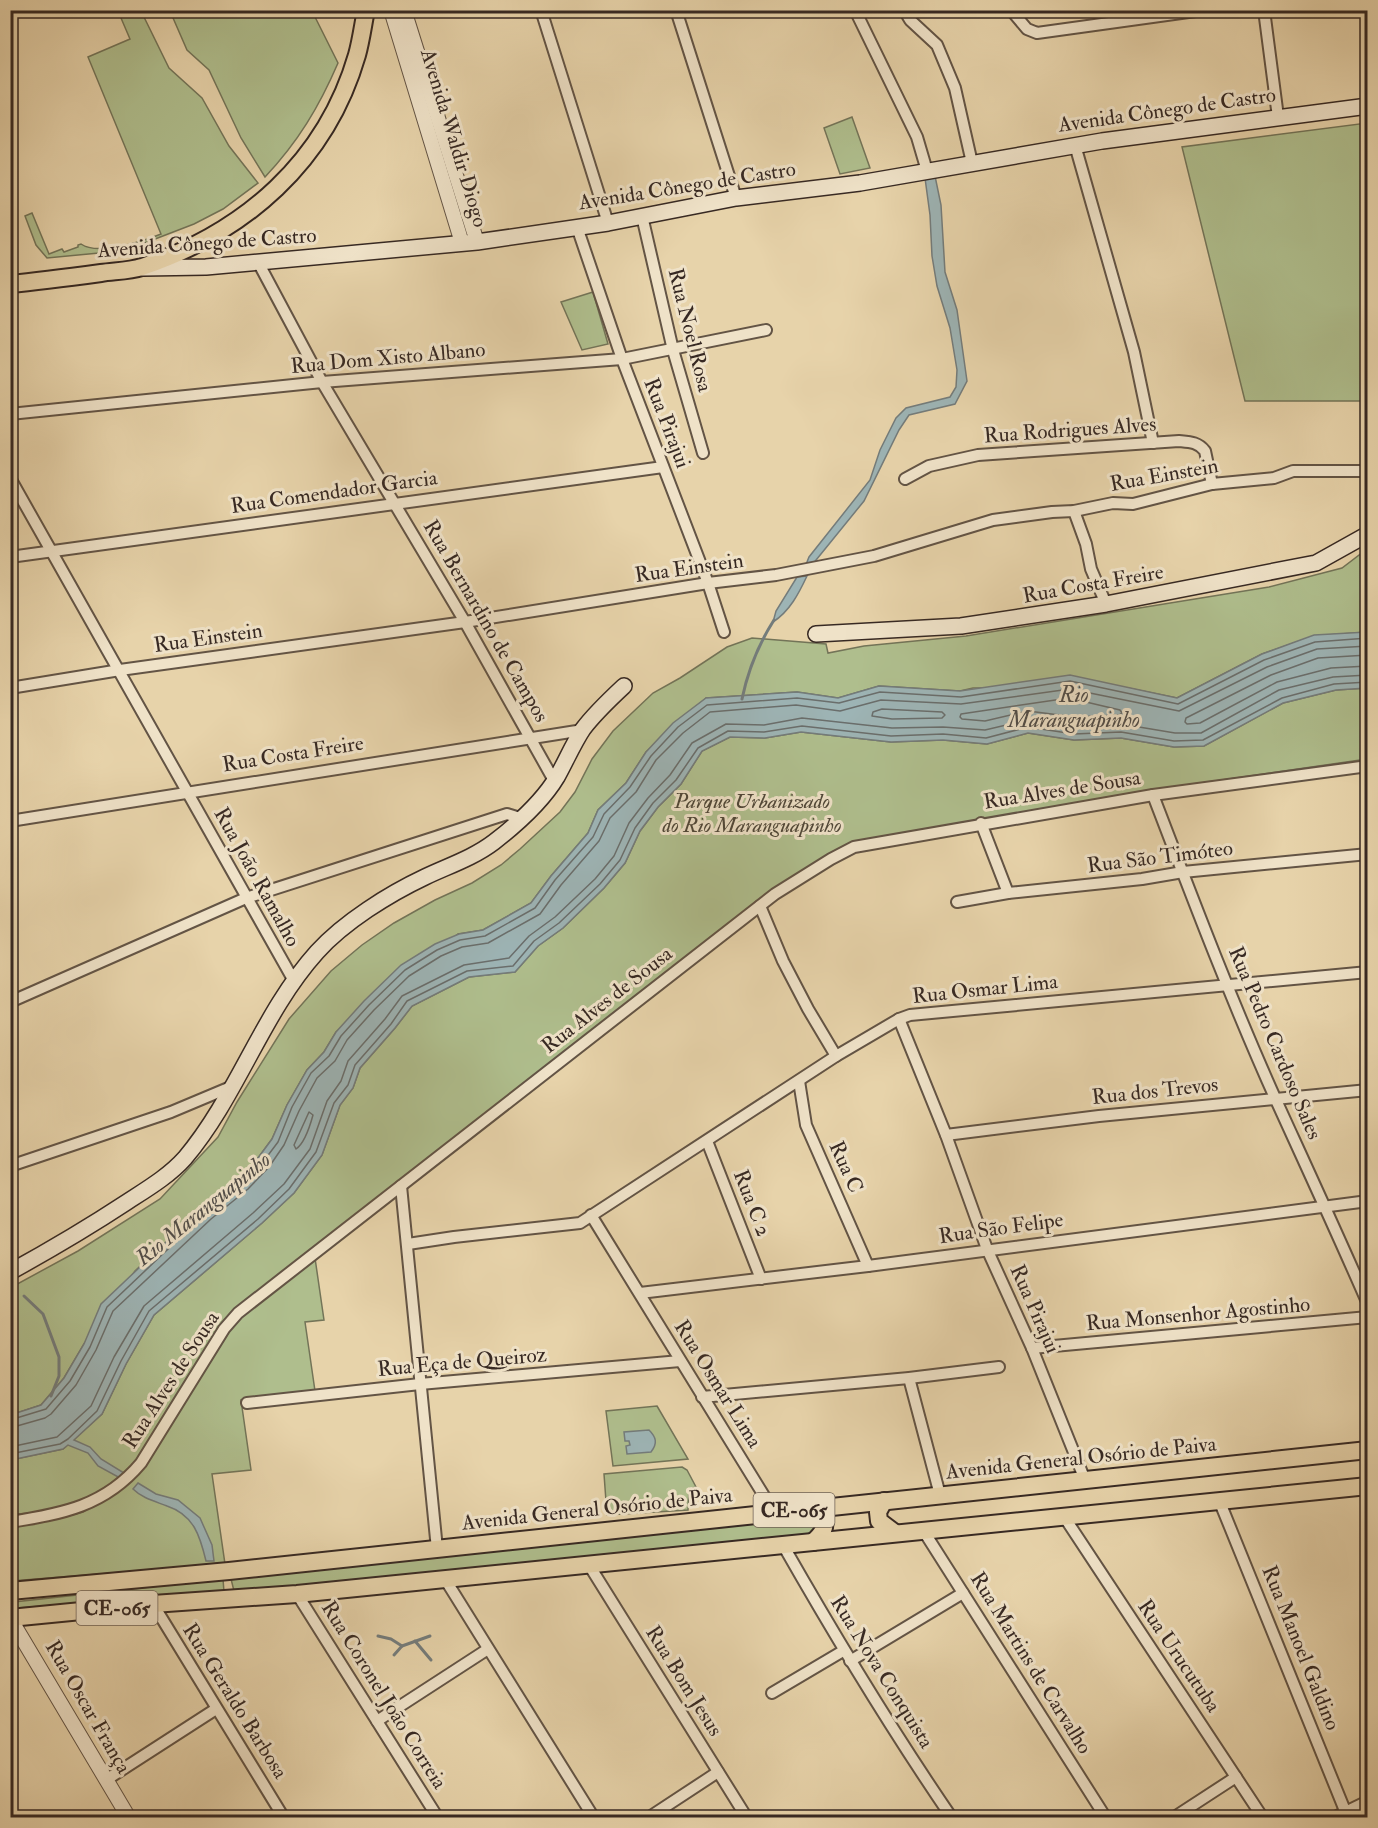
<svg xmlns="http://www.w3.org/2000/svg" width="1378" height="1828" viewBox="0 0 1378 1828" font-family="'IM FELL Double Pica',serif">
<rect width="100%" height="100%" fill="#e7d3aa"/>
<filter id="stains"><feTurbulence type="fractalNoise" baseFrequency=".00333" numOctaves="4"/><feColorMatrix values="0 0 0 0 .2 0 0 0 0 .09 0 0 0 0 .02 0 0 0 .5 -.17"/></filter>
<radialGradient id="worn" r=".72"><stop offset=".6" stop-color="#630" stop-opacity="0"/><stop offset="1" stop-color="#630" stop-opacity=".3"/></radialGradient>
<g fill="#afbe8d" stroke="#737458" stroke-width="1.5">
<path d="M 118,11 L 141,11 L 169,68 L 202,98 L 229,146 L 258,183 L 223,209 L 194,224 L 137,246 L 99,253 L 47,258 L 36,245 L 25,216 L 32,213 L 49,254 L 62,249 L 64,252 L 78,247 L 78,245 L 81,244 C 98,256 144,241 161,234 L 88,57 L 130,39 Z"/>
<path d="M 170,11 L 312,11 L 338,63 C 319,107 298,142 265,177 L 241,138 L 209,70 L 187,50 Z"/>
<path d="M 852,117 L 870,168 L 840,174 L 824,128 Z"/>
<path d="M 1367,123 L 1367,401 L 1245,401 L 1182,147 Z"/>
<path d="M 593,292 L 608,344 L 582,350 L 561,302 Z"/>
<path d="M 1367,549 L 1367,632 L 1314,636 L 1262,654 L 1177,698 L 1128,688 L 973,688 L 960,691 L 879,686 L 838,698 L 797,692 L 706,698 L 646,752 L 626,783 L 598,810 L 588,833 L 551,876 L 531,903 L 483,930 L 458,934 L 336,1032 L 324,1052 L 307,1070 L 287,1105 L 272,1139 L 258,1158 L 238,1179 L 202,1208 L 135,1271 L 84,1344 L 64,1378 L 41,1405 L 11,1415 L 10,1288 L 78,1251 L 160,1199 L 218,1137 L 237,1102 L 289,1019 L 331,971 L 362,945 L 394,923 L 435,900 L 472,883 L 501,865 L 520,849 L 560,812 L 575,792 L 592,759 L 613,731 L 653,693 L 680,678 L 727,647 L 752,638 L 826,644 L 828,653 L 864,646 L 966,636 L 1269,587 L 1342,568 Z"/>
<path d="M 1367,688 L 1367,759 L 1138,792 L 855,844 L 772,891 L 246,1300 L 225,1319 L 137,1460 C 121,1476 102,1493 80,1503 C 59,1512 33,1512 11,1515 L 10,1460 L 63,1449 L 102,1414 L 126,1364 L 154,1315 L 262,1223 L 294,1193 L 322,1155 L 340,1105 L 353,1088 L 360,1068 L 395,1028 L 412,1006 L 469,977 L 515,972 L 538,946 L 563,928 L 604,888 L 625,863 L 640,831 L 658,807 L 681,784 L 702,751 L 730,737 L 765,738 L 801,732 L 891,742 L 943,740 L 987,744 L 1028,733 L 1074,740 L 1121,738 L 1174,747 L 1204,746 L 1283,703 L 1336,690 Z"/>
<path d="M 315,1258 L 324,1320 L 305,1322 L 315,1391 L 241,1400 L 251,1470 L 212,1474 L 225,1564 L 11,1581 L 11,1529 L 32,1522 L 57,1519 L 83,1512 L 133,1479 L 148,1461 L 234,1324 L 253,1307 Z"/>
<path d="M 657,1406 L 688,1459 L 613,1466 L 606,1411 Z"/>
<path d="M 682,1467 L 687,1470 L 696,1487 L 689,1489 L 688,1510 L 607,1515 L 604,1474 Z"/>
<path d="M 813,1515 L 820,1521 L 813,1535 L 319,1585 L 234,1591 L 231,1579 Z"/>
<path d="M 223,1579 L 224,1592 L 17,1608 L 14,1602 Z"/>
</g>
<g fill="#9db4b5" stroke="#747c7b" stroke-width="1.5">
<path d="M 935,176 L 941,205 L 945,272 L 957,310 L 967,381 L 955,404 L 909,415 L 899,430 L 864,501 L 812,565 L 805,567 L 809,557 L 870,480 L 880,450 L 896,418 L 906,408 L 950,397 L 956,387 L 957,370 L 950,328 L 937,286 L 932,256 L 930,215 L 925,178 Z"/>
<path d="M 807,576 C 799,593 790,611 773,622 L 776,611 L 797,577 Z"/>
<path d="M 1367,632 L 1367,688 L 1336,690 L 1283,703 L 1204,746 L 1174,747 L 1121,738 L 1074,740 L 1028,733 L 987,744 L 943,740 L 891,742 L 801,732 L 765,738 L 730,737 L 702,751 L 681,784 L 658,807 L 640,831 L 625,863 L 604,888 L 563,928 L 538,946 L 515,972 L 469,977 L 412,1006 L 395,1028 L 360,1068 L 353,1088 L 340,1105 L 322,1155 L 294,1193 L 262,1223 L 154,1315 L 126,1364 L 102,1414 L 74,1440 L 90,1447 L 101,1459 L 124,1473 L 120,1478 L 98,1466 L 88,1453 L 68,1445 L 63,1449 L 11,1460 L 10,1415 L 41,1405 L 64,1378 L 84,1344 L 101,1304 L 202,1208 L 238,1179 L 258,1158 L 272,1139 L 287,1105 L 307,1070 L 324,1052 L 336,1032 L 364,1001 L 401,965 L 435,944 L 459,934 L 483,930 L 531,903 L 551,876 L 588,833 L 598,810 L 626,783 L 646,752 L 673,723 L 706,698 L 797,692 L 838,698 L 879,686 L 960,691 L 1070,675 L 1177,698 L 1262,654 L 1314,635 Z"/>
<path d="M 649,1430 C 656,1437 658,1443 651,1452 L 627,1454 L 626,1446 L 630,1445 L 629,1441 L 625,1441 L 624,1432 Z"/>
<path d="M 138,1483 L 156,1494 L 178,1500 L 200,1518 L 212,1545 L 214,1561 L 206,1561 C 200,1536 194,1515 167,1506 C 154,1501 142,1498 133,1489 Z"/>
</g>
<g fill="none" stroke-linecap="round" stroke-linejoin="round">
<g stroke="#6a6e6c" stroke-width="1.5">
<path d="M 1368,655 L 1318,658 L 1271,675 L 1186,718 L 1185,722 L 1187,724 L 1200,723 L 1277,682 L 1331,668 L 1368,666"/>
<path d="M 1069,698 L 1120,710 L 1122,713 L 1119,715 L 1075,717 L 1028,711 L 985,721 L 962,719 L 960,717 L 961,714 Z"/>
<path d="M 882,709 L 942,712 L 945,715 L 942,718 L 892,719 L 872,716 L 873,712 Z"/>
<path d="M 309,1112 L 313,1115 C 310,1126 305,1143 296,1149 L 294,1145 Z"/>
<path d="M 10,1420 L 46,1409 L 70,1381 L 90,1347 L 107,1307 L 206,1213 L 242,1184 L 263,1162 L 278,1142 L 292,1107 L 311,1073 L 329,1056 L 341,1036 L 369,1005 L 405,970 L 437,950 L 460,940 L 485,936 L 535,908 L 555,880 L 593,837 L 604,814 L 630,787 L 651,756 L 678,727 L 707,705 L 797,698 L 839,703 L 880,692 L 961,697 L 1070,681 L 1178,704 L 1264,660 L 1315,642 L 1368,638"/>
<path d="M 10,1428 L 45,1418 L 51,1414 L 76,1385 L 96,1350 L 113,1311 L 211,1219 L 248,1189 L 269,1167 L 284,1145 L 299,1111 L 317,1078 L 335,1061 L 347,1040 L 374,1010 L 409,976 L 441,956 L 462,947 L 488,943 L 540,914 L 561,885 L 599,841 L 610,818 L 636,792 L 656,760 L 683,733 L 710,712 L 796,705 L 840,711 L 881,700 L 961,704 L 1070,689 L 1179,711 L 1267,667 L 1317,649 L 1368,646"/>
<path d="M 10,1447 L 57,1437 L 91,1406 L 114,1357 L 144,1306 L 253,1213 L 284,1184 L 310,1149 L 327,1101 L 341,1081 L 348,1061 L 385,1019 L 402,996 L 464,965 L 509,958 L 529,936 L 555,917 L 595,879 L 614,856 L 629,823 L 648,798 L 670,775 L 692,743 L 726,724 L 764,725 L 802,718 L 892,728 L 943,727 L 985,730 L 1028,720 L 1075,726 L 1121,724 L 1175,733 L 1201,733 L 1279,690 L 1333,677 L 1368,675"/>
<path d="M 10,1454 L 60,1444 L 68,1439 L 97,1411 L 121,1361 L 149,1311 L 258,1219 L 289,1189 L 316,1152 L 334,1103 L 348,1085 L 355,1065 L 391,1024 L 407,1001 L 467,971 L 513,966 L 534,941 L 559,923 L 600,884 L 620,860 L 635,828 L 653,803 L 676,780 L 698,748 L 728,731 L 764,732 L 802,726 L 891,736 L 943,734 L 986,738 L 1028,727 L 1074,734 L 1121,732 L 1174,741 L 1203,740 L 1282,698 L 1334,684 L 1368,682"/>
</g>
<g stroke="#747c7b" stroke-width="3">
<path d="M 742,699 C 748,670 758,645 774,620"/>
<path d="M 24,1296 L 43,1314 L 59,1357 L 59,1376 L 51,1396"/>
<path d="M 378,1636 L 391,1639 L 402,1646 L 394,1655"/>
<path d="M 415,1641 L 431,1660"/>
<path d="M 402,1646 L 430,1636"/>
</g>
<defs>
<g id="minor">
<path d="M 541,10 L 608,223"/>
<path d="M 676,10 L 736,198"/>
<path d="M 855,10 L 917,137 L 927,171"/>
<path d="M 904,10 L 910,20 L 937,45 L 955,88 L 972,163"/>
<path d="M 1011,10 L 1027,29 L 1037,33 L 1203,10"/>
<path d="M 1264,10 L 1278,117"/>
<path d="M 1075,145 L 1134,352 L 1153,443"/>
<path d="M 642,216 L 673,350 L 703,453"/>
<path d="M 577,227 L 622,359 L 708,583 L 724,632"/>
<path d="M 258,262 L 322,382 L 465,622 L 552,777 L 555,779"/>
<path d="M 10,414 L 322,382 L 622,359 L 766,330"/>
<path d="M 10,478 L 294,981"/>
<path d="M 905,479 L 929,466 L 978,455 L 1179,441 C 1190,442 1198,442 1205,451 L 1212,484"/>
<path d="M 1074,511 L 1086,544 L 1091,569 L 1106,604"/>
<path d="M 10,557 L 663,467"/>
<path d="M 10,688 L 120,670 L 465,622 L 708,583 L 776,575 L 874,556 L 993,520 L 1052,512 L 1074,511 L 1113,503 L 1133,504 L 1212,484 L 1274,478 L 1293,471 L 1368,471"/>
<path d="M 1153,795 C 1192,897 1231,1000 1276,1100 C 1307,1168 1338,1235 1368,1304"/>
<path d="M 10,821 L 583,730"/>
<path d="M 981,823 L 1008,893"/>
<path d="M 957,902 L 1008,893 L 1142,879 L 1183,872 L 1368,854"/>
<path d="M 760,906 L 783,961 L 808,1009 L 836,1056"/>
<path d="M 10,1002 L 246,898 L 507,814 L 520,818"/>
<path d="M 899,1019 L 946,1135 L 987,1249 L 1032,1348 L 1085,1480"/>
<path d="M 799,1081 L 806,1125 L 868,1266"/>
<path d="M 946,1135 L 1099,1116 L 1368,1090"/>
<path d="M 707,1141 L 761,1279"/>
<path d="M 10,1166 L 171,1112 L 233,1086"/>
<path d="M 401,1186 L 437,1549"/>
<path d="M 591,1215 L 774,1512"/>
<path d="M 408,1244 L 454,1237 L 580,1223 L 836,1056 L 899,1019 L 910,1015 L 1368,972"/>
<path d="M 640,1293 L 868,1266 L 1368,1201"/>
<path d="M 1032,1348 L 1368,1317"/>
<path d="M 909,1378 L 940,1495"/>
<path d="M 702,1397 L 909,1378 L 999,1367"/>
<path d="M 247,1403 L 420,1384 L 680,1361"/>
<path d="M 1219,1500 L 1348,1818"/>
<path d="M 1063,1515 L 1263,1818"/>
<path d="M 10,1522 C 62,1514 105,1506 141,1463 L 224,1329 L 238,1313 L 775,894 L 831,859 L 854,847 L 1153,795 L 1368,766"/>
<path d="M 923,1530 L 1106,1818"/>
<path d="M 783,1545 C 836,1638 891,1729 952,1818"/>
<path d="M 589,1565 L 747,1818"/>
<path d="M 445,1579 L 594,1818"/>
<path d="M 297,1594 L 438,1818"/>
<path d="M 153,1604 L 284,1818"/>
<path d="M 850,1661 L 963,1593"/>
<path d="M 772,1693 L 843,1651"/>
<path d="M 377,1721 L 488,1649"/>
<path d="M 106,1780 L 216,1709"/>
<path d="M 648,1818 L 718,1772"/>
<path d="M 1173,1818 L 1236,1777"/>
<path d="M 1333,1818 L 1368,1801"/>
</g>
<g id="tertiary">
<path d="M 391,10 L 462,243"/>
<path d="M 404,10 L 477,242"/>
<path d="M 10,1618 L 129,1818"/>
</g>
<g id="secondary">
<path d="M 143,268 L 206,267 L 477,242 L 608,223 L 736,198 L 860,183 L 1102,141 L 1368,106"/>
<path d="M 816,634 L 961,626 L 1106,604 L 1316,563 L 1368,534"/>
<path d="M 10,1272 C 50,1250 89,1227 127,1202 C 147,1189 169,1176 185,1158 C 238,1095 262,1013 317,952 C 344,922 389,894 425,877 C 448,866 473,858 494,842 C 516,825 542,802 557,777 C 566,761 573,744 583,729 C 595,713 609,700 624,686"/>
</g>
<g id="primary">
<path d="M 10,284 C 41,281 71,277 101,273 C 114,271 129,271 142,267 C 245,232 326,162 357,55 C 361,41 363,25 366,10"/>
<path d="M 884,1501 L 878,1512 L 879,1521 L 895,1533"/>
<path d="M 810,1509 L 822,1515 C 828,1527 822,1534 813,1542"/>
<path d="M 10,1591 L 229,1571 L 1368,1450"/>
<path d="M 10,1618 L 153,1604 L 297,1594 L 1368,1486"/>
</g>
</defs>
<use href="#minor" stroke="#635445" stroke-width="14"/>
<use href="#tertiary" stroke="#635445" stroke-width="16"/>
<use href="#secondary" stroke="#372923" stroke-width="18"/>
<use href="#primary" stroke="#372923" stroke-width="20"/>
<use href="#minor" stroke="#efe2c8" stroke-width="10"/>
<use href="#tertiary" stroke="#efe2c8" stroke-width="14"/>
<use href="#secondary" stroke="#efe2c8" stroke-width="15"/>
<use href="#primary" stroke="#e7d3aa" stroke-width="16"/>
</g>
<g text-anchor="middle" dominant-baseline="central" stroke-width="6" stroke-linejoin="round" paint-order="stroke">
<g fill="#efe2c8" stroke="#6e6054" stroke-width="1.5">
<rect x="753.5" y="1493" width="81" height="34" rx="4.5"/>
<rect x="76.5" y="1591" width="81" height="34" rx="4.5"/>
</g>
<g font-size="20" font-weight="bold" fill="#372923">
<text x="794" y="1510">CE-065</text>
<text x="117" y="1608">CE-065</text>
</g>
<g font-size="21" fill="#372923" stroke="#efe2c8">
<text transform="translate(1167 110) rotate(-8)">Avenida Cônego de Castro</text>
<text transform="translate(454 138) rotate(73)">Avenida Waldir Diogo</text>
<text transform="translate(687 186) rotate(-9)">Avenida Cônego de Castro</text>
<text transform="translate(207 243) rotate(-4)">Avenida Cônego de Castro</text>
<text transform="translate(690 330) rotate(76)">Rua Noel Rosa</text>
<text transform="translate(388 358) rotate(-5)">Rua Dom Xisto Albano</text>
<text transform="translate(667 423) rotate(69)">Rua Pirajui</text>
<text transform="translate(1070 430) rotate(-4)">Rua Rodrigues Alves</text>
<text transform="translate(1164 475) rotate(-10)">Rua Einstein</text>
<text transform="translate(334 492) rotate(-8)">Rua Comendador Garcia</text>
<text transform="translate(689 568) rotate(-8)">Rua Einstein</text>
<text transform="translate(1093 584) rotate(-10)">Rua Costa Freire</text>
<text transform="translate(486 621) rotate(60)">Rua Bernardino de Campos</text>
<text transform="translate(208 638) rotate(-8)">Rua Einstein</text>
<text transform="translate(293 754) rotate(-9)">Rua Costa Freire</text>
<text transform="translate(1062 790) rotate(-9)">Rua Alves de Sousa</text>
<text transform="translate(1160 857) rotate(-7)">Rua São Timóteo</text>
<text transform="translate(257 877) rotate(61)">Rua João Ramalho</text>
<text transform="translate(985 989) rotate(-6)">Rua Osmar Lima</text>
<text transform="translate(607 1000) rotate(-38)">Rua Alves de Sousa</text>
<text transform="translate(1275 1043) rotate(67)">Rua Pedro Cardoso Sales</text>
<text transform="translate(1155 1091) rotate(-6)">Rua dos Trevos</text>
<text transform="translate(846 1167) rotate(66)">Rua C</text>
<text transform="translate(752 1203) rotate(69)">Rua C 2</text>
<text transform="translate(1001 1228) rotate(-8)">Rua São Felipe</text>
<text transform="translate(1035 1309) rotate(66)">Rua Pirajui</text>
<text transform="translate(1198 1314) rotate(-5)">Rua Monsenhor Agostinho</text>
<text transform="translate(462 1362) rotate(-5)">Rua Eça de Queiroz</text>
<text transform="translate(171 1380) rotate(-57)">Rua Alves de Sousa</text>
<text transform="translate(718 1384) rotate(58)">Rua Osmar Lima</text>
<text transform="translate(1081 1458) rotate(-6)">Avenida General Osório de Paiva</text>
<text transform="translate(597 1509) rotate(-6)">Avenida General Osório de Paiva</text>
<text transform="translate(1301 1648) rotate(68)">Rua Manoel Galdino</text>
<text transform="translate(1179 1656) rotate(56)">Rua Urucutuba</text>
<text transform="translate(1031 1663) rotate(58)">Rua Martins de Carvalho</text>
<text transform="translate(882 1672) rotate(58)">Rua Nova Conquista</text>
<text transform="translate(684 1681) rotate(58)">Rua Bom Jesus</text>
<text transform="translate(384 1695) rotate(58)">Rua Coronel João Correia</text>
<text transform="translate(235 1701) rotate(58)">Rua Geraldo Barbosa</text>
<text transform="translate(88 1707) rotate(60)">Rua Oscar França</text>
</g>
<g font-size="21" font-style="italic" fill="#4f4738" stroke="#efe2c8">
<text x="752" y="801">Parque Urbanizado<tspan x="752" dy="24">do Rio Maranguapinho</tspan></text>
</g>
<g font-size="22" font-style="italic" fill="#504c48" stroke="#efe2c8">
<text x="1074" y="695">Rio<tspan x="1074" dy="25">Maranguapinho</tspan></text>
<text transform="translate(203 1209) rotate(-39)">Rio Maranguapinho</text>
</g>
</g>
<rect width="1378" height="1828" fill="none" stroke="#e7d3aa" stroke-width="36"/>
<rect x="12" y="12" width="1354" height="1804" fill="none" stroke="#372923" stroke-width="3"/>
<rect x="18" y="18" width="1342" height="1792" fill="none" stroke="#372923" stroke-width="1.5"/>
<rect width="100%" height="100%" filter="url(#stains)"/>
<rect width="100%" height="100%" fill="url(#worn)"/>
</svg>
